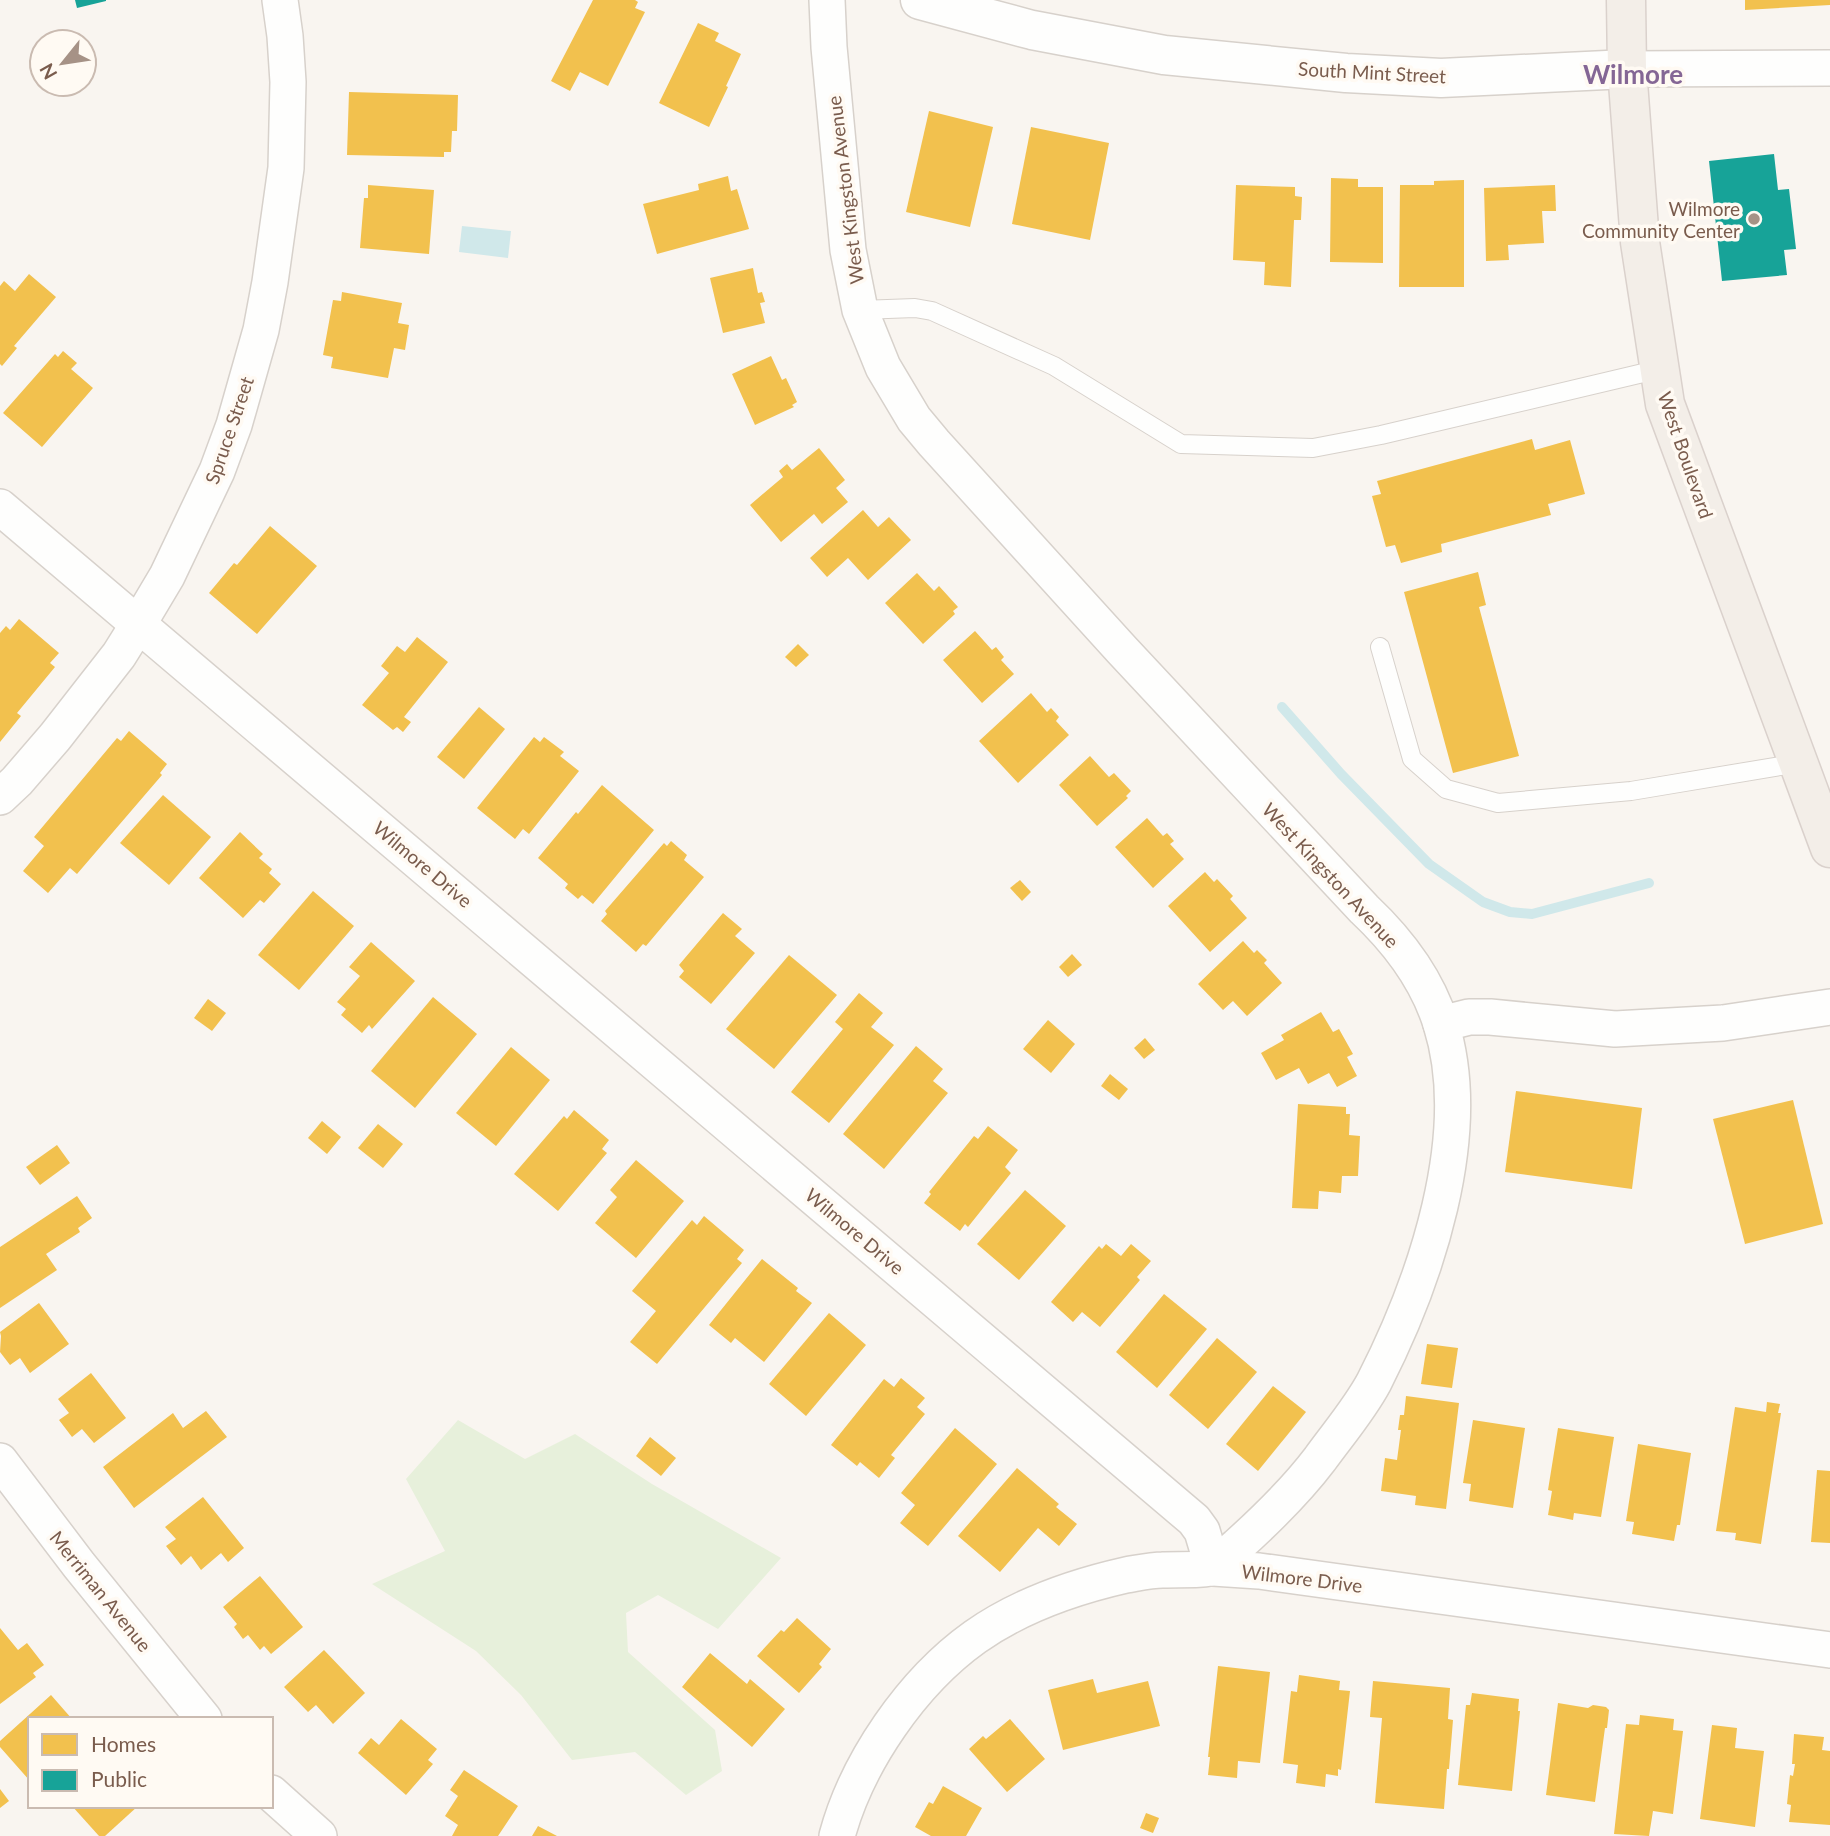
<svg xmlns="http://www.w3.org/2000/svg" width="1830" height="1836" viewBox="0 0 1830 1836" font-family="Lato,sans-serif">
<rect width="100%" height="100%" fill="#f9f5f0"/>
<path fill="#e7f0db" d="M 458,1420 L 525,1459 L 575,1434 L 652,1484 L 781,1558 L 718,1629 L 658,1595 L 626,1613 L 628,1652 L 715,1730 L 722,1771 L 686,1795 L 635,1752 L 572,1760 L 521,1695 L 476,1651 L 372,1584 L 445,1551 L 406,1479 Z"/>
<path fill="#d0e8ea" d="M 462,226 L 511,231 L 508,258 L 459,252 Z"/>
<g fill="#f2c14e">
<path d="M 593,0 L 635,0 L 638,2 L 635,8 L 645,12 L 608,86 L 580,72 L 570,91 L 551,81 Z"/>
<path d="M 1745,0 L 1830,0 L 1830,5 L 1745,10 Z"/>
<path d="M 698,23 L 719,33 L 715,41 L 741,54 L 726,86 L 728,87 L 709,127 L 659,103 Z"/>
<path d="M 349,92 L 458,95 L 457,131 L 452,131 L 451,152 L 444,152 L 444,157 L 347,155 Z"/>
<path d="M 929,111 L 993,127 L 970,227 L 906,212 Z"/>
<path d="M 1031,127 L 1109,143 L 1090,240 L 1012,224 Z"/>
<path d="M 728,176 L 731,191 L 737,189 L 749,229 L 657,254 L 643,204 L 699,190 L 698,184 Z"/>
<path d="M 1331,178 L 1358,179 L 1358,187 L 1383,187 L 1383,263 L 1330,262 Z"/>
<path d="M 1464,180 L 1464,287 L 1399,287 L 1400,185 L 1434,185 L 1434,181 Z"/>
<path d="M 368,185 L 434,190 L 429,254 L 360,248 L 364,198 L 368,198 Z"/>
<path d="M 1236,185 L 1295,187 L 1295,196 L 1302,197 L 1301,220 L 1294,220 L 1291,287 L 1264,285 L 1265,262 L 1233,260 Z"/>
<path d="M 1555,185 L 1556,211 L 1542,211 L 1544,243 L 1508,245 L 1509,260 L 1486,261 L 1484,188 Z"/>
<path d="M 753,268 L 758,293 L 762,292 L 765,302 L 760,303 L 765,323 L 723,333 L 710,278 Z"/>
<path d="M 29,274 L 56,297 L 14,346 L 17,348 L 2,366 L 0,364 L 0,286 L 4,281 L 15,291 Z"/>
<path d="M 342,292 L 402,303 L 398,323 L 409,325 L 405,350 L 394,348 L 388,378 L 331,368 L 333,357 L 323,355 L 333,300 L 341,301 Z"/>
<path d="M 63,351 L 77,363 L 71,369 L 93,388 L 42,447 L 3,413 L 55,354 L 58,357 Z"/>
<path d="M 771,356 L 782,380 L 786,378 L 797,402 L 792,405 L 794,407 L 755,425 L 732,374 Z"/>
<path d="M 1532,439 L 1535,450 L 1570,440 L 1585,494 L 1548,504 L 1551,515 L 1441,544 L 1442,552 L 1401,563 L 1395,545 L 1386,547 L 1372,496 L 1381,494 L 1377,481 Z"/>
<path d="M 819,448 L 845,480 L 836,488 L 848,502 L 822,524 L 814,514 L 781,542 L 750,505 L 783,477 L 779,471 L 787,464 L 792,470 Z"/>
<path d="M 863,510 L 878,527 L 889,517 L 911,540 L 868,580 L 848,558 L 827,577 L 810,558 Z"/>
<path d="M 270,526 L 317,566 L 257,634 L 209,593 L 234,563 L 237,565 Z"/>
<path d="M 1478,572 L 1486,605 L 1479,607 L 1519,756 L 1453,773 L 1404,592 Z"/>
<path d="M 917,573 L 934,591 L 939,586 L 958,607 L 953,611 L 955,614 L 923,644 L 885,603 Z"/>
<path d="M 19,619 L 59,653 L 50,663 L 55,667 L 17,713 L 21,716 L 0,742 L 0,633 L 6,626 L 10,630 Z"/>
<path d="M 975,631 L 992,650 L 996,647 L 1004,657 L 1001,660 L 1014,674 L 982,703 L 943,660 Z"/>
<path d="M 417,637 L 448,662 L 404,717 L 411,722 L 403,732 L 397,727 L 393,730 L 362,705 L 389,673 L 381,666 L 397,646 L 405,652 Z"/>
<path d="M 798,644 L 809,655 L 796,667 L 785,657 Z"/>
<path d="M 1031,693 L 1047,712 L 1051,708 L 1059,717 L 1056,721 L 1069,735 L 1018,783 L 979,741 Z"/>
<path d="M 479,707 L 505,729 L 464,779 L 437,757 Z"/>
<path d="M 129,731 L 167,764 L 160,773 L 162,775 L 77,874 L 70,868 L 48,893 L 23,871 L 44,846 L 34,837 L 117,738 L 121,741 Z"/>
<path d="M 534,737 L 540,742 L 544,737 L 564,752 L 560,756 L 579,771 L 529,834 L 523,829 L 515,839 L 477,808 Z"/>
<path d="M 1090,756 L 1109,777 L 1114,773 L 1131,791 L 1126,796 L 1128,798 L 1097,826 L 1059,785 Z"/>
<path d="M 602,785 L 654,830 L 593,904 L 582,895 L 578,899 L 565,888 L 568,884 L 538,858 L 576,812 L 578,814 Z"/>
<path d="M 163,795 L 211,837 L 169,885 L 120,843 Z"/>
<path d="M 1147,818 L 1163,836 L 1167,833 L 1174,841 L 1170,844 L 1184,859 L 1153,888 L 1115,847 Z"/>
<path d="M 240,832 L 263,854 L 259,858 L 272,869 L 269,873 L 281,884 L 264,903 L 260,900 L 243,918 L 199,878 Z"/>
<path d="M 671,841 L 687,855 L 684,860 L 704,877 L 646,946 L 643,944 L 636,952 L 601,921 L 607,914 L 605,911 L 664,843 L 667,846 Z"/>
<path d="M 1205,872 L 1214,882 L 1217,879 L 1233,896 L 1230,899 L 1247,918 L 1210,952 L 1168,906 Z"/>
<path d="M 1020,880 L 1031,892 L 1022,901 L 1010,888 Z"/>
<path d="M 313,891 L 354,926 L 299,990 L 258,955 Z"/>
<path d="M 723,913 L 742,929 L 735,936 L 755,953 L 711,1004 L 679,977 L 684,971 L 679,965 Z"/>
<path d="M 1243,941 L 1254,953 L 1257,950 L 1267,960 L 1264,963 L 1282,983 L 1247,1016 L 1233,1001 L 1223,1010 L 1198,984 Z"/>
<path d="M 371,942 L 415,981 L 372,1029 L 369,1025 L 362,1033 L 341,1015 L 346,1009 L 337,1002 L 360,976 L 349,967 Z"/>
<path d="M 1072,954 L 1082,965 L 1068,977 L 1059,967 Z"/>
<path d="M 789,955 L 837,995 L 774,1069 L 726,1029 Z"/>
<path d="M 859,993 L 883,1013 L 871,1027 L 894,1045 L 829,1123 L 791,1092 L 843,1029 L 835,1022 Z"/>
<path d="M 433,997 L 477,1034 L 415,1108 L 371,1071 Z"/>
<path d="M 208,999 L 226,1013 L 212,1031 L 194,1018 Z"/>
<path d="M 1321,1012 L 1333,1032 L 1339,1029 L 1353,1054 L 1347,1057 L 1357,1076 L 1337,1087 L 1329,1073 L 1308,1084 L 1299,1068 L 1276,1080 L 1261,1053 L 1284,1040 L 1281,1035 Z"/>
<path d="M 1048,1020 L 1075,1044 L 1051,1073 L 1023,1049 Z"/>
<path d="M 1145,1038 L 1155,1050 L 1144,1059 L 1134,1048 Z"/>
<path d="M 916,1046 L 943,1069 L 933,1081 L 948,1093 L 884,1169 L 843,1134 Z"/>
<path d="M 511,1047 L 550,1080 L 496,1146 L 456,1113 Z"/>
<path d="M 1110,1074 L 1128,1089 L 1119,1100 L 1101,1086 Z"/>
<path d="M 1516,1091 L 1642,1108 L 1632,1189 L 1505,1172 Z"/>
<path d="M 1793,1100 L 1823,1224 L 1745,1244 L 1713,1119 Z"/>
<path d="M 1298,1104 L 1346,1107 L 1346,1114 L 1350,1114 L 1349,1135 L 1360,1136 L 1358,1176 L 1342,1176 L 1341,1193 L 1319,1191 L 1318,1209 L 1292,1208 Z"/>
<path d="M 574,1110 L 609,1140 L 602,1149 L 607,1153 L 558,1211 L 514,1174 L 564,1116 L 567,1119 Z"/>
<path d="M 322,1121 L 341,1137 L 327,1154 L 308,1138 Z"/>
<path d="M 378,1124 L 403,1144 L 383,1168 L 358,1148 Z"/>
<path d="M 988,1126 L 1018,1150 L 1005,1167 L 1011,1173 L 968,1227 L 965,1224 L 960,1231 L 924,1203 L 931,1194 L 929,1192 L 974,1136 L 978,1139 Z"/>
<path d="M 57,1145 L 70,1163 L 40,1185 L 26,1167 Z"/>
<path d="M 636,1160 L 684,1201 L 636,1258 L 595,1223 L 617,1197 L 610,1190 Z"/>
<path d="M 1025,1190 L 1066,1226 L 1019,1280 L 977,1244 Z"/>
<path d="M 77,1196 L 92,1218 L 78,1228 L 80,1232 L 46,1254 L 57,1270 L 0,1308 L 0,1247 Z"/>
<path d="M 704,1216 L 744,1250 L 737,1259 L 742,1263 L 657,1364 L 630,1342 L 656,1311 L 632,1291 L 692,1220 L 697,1225 Z"/>
<path d="M 1106,1244 L 1121,1256 L 1131,1244 L 1151,1261 L 1137,1277 L 1140,1280 L 1100,1327 L 1082,1312 L 1073,1322 L 1051,1302 L 1099,1246 L 1102,1249 Z"/>
<path d="M 762,1259 L 798,1288 L 796,1291 L 812,1303 L 764,1362 L 735,1338 L 731,1343 L 709,1325 Z"/>
<path d="M 1164,1294 L 1207,1329 L 1157,1388 L 1116,1352 Z"/>
<path d="M 39,1303 L 69,1344 L 30,1373 L 20,1358 L 10,1365 L 0,1352 L 1,1336 L 0,1332 Z"/>
<path d="M 829,1313 L 866,1345 L 806,1416 L 769,1384 Z"/>
<path d="M 1217,1338 L 1257,1372 L 1208,1429 L 1169,1395 Z"/>
<path d="M 1427,1344 L 1458,1348 L 1452,1388 L 1421,1384 Z"/>
<path d="M 91,1373 L 126,1418 L 94,1443 L 82,1429 L 72,1437 L 59,1420 L 69,1413 L 58,1399 Z"/>
<path d="M 901,1378 L 925,1398 L 917,1407 L 925,1414 L 891,1455 L 895,1458 L 879,1478 L 860,1462 L 857,1466 L 831,1445 L 884,1379 L 894,1387 Z"/>
<path d="M 1273,1386 L 1306,1412 L 1258,1471 L 1226,1444 Z"/>
<path d="M 1406,1396 L 1459,1403 L 1446,1509 L 1415,1505 L 1416,1496 L 1381,1491 L 1385,1458 L 1397,1460 L 1401,1430 L 1398,1430 L 1400,1415 L 1404,1415 Z"/>
<path d="M 1767,1402 L 1780,1404 L 1778,1413 L 1781,1413 L 1761,1544 L 1735,1540 L 1736,1533 L 1716,1531 L 1735,1407 L 1766,1412 Z"/>
<path d="M 206,1411 L 227,1437 L 134,1508 L 103,1467 L 173,1413 L 183,1428 Z"/>
<path d="M 1473,1420 L 1525,1428 L 1513,1508 L 1469,1501 L 1471,1484 L 1463,1483 Z"/>
<path d="M 955,1428 L 997,1464 L 928,1546 L 900,1523 L 915,1505 L 901,1493 Z"/>
<path d="M 1558,1428 L 1614,1437 L 1601,1517 L 1574,1513 L 1573,1520 L 1548,1515 L 1552,1491 L 1548,1490 Z"/>
<path d="M 650,1437 L 676,1458 L 661,1476 L 636,1456 Z"/>
<path d="M 1638,1444 L 1691,1453 L 1680,1525 L 1677,1525 L 1674,1541 L 1632,1534 L 1634,1522 L 1626,1521 Z"/>
<path d="M 1017,1468 L 1059,1504 L 1056,1507 L 1077,1524 L 1059,1546 L 1038,1528 L 1000,1572 L 958,1536 Z"/>
<path d="M 1817,1470 L 1830,1471 L 1830,1543 L 1811,1542 Z"/>
<path d="M 203,1497 L 244,1548 L 228,1562 L 221,1553 L 201,1570 L 191,1556 L 181,1565 L 166,1546 L 176,1539 L 165,1527 Z"/>
<path d="M 260,1576 L 303,1627 L 271,1654 L 264,1646 L 260,1650 L 248,1635 L 243,1639 L 234,1627 L 237,1624 L 223,1607 Z"/>
<path d="M 797,1618 L 831,1649 L 819,1664 L 822,1667 L 799,1693 L 757,1656 L 781,1630 L 784,1632 Z"/>
<path d="M 0,1628 L 18,1650 L 27,1643 L 44,1665 L 33,1673 L 36,1677 L 0,1704 Z"/>
<path d="M 324,1650 L 365,1693 L 333,1724 L 316,1705 L 308,1712 L 284,1687 Z"/>
<path d="M 710,1653 L 747,1684 L 750,1679 L 785,1709 L 752,1747 L 682,1687 Z"/>
<path d="M 1218,1666 L 1270,1672 L 1260,1763 L 1238,1761 L 1237,1778 L 1208,1775 L 1210,1757 L 1208,1757 Z"/>
<path d="M 1299,1675 L 1340,1681 L 1339,1690 L 1350,1691 L 1341,1770 L 1338,1769 L 1338,1776 L 1326,1774 L 1325,1787 L 1296,1783 L 1298,1765 L 1283,1763 L 1291,1691 L 1297,1692 Z"/>
<path d="M 1093,1679 L 1097,1693 L 1148,1681 L 1160,1726 L 1063,1750 L 1048,1690 Z"/>
<path d="M 1373,1681 L 1450,1688 L 1448,1719 L 1453,1720 L 1449,1769 L 1447,1769 L 1444,1809 L 1375,1803 L 1382,1718 L 1370,1717 Z"/>
<path d="M 1472,1693 L 1519,1699 L 1518,1711 L 1520,1711 L 1512,1791 L 1458,1785 L 1466,1705 L 1470,1705 Z"/>
<path d="M 51,1695 L 72,1719 L 30,1719 L 30,1781 L 0,1747 L 0,1741 Z"/>
<path d="M 1558,1703 L 1588,1708 L 1593,1705 L 1606,1707 L 1609,1710 L 1607,1728 L 1605,1728 L 1595,1802 L 1546,1795 Z"/>
<path d="M 1640,1715 L 1674,1719 L 1673,1730 L 1683,1731 L 1673,1814 L 1653,1811 L 1649,1836 L 1614,1834 L 1626,1724 L 1639,1725 Z"/>
<path d="M 401,1719 L 437,1749 L 428,1760 L 433,1764 L 406,1795 L 358,1753 L 371,1738 L 379,1745 Z"/>
<path d="M 1010,1719 L 1045,1759 L 1007,1792 L 969,1749 L 983,1736 L 986,1739 Z"/>
<path d="M 1712,1725 L 1737,1728 L 1735,1748 L 1764,1751 L 1755,1827 L 1700,1819 Z"/>
<path d="M 1794,1734 L 1824,1737 L 1822,1750 L 1830,1751 L 1830,1825 L 1789,1822 L 1791,1805 L 1787,1804 L 1790,1775 L 1793,1776 L 1795,1764 L 1792,1764 Z"/>
<path d="M 464,1770 L 518,1806 L 498,1836 L 452,1836 L 458,1825 L 445,1816 L 458,1796 L 450,1790 Z"/>
<path d="M 943,1786 L 982,1808 L 966,1836 L 931,1836 L 915,1827 L 929,1802 L 933,1804 Z"/>
<path d="M 0,1789 L 9,1801 L 0,1808 Z"/>
<path d="M 72,1806 L 138,1806 L 105,1836 L 99,1836 Z"/>
<path d="M 1146,1813 L 1159,1818 L 1153,1833 L 1140,1828 Z"/>
<path d="M 538,1826 L 557,1836 L 532,1836 Z"/>
</g>
<g fill="#17a398">
<path d="M 75,0 L 106,0 L 106,1 L 77,8 Z"/>
<path d="M 1774,154 L 1778,190 L 1789,189 L 1796,249 L 1784,250 L 1787,275 L 1722,281 L 1709,161 Z"/>
</g>
<g fill="none" stroke-linecap="round" stroke-linejoin="round">
<path stroke="#d0e8ea" stroke-width="10" d="M 1282,707 L 1341,774 L 1429,864 L 1483,902 L 1510,912 L 1532,914 L 1649,883"/>
<defs>
<g id="service">
<path d="M 860,310 L 915,308 L 932,311 L 1054,366 L 1181,444 L 1313,448 L 1381,435 L 1660,369"/>
<path d="M 1380,647 L 1412,759 L 1446,789 L 1498,803 L 1631,791 L 1798,763"/>
</g>
<g id="minor">
<path d="M 827,0 L 829,47 L 848,250 L 860,310 L 883,367 L 914,419 L 934,443 L 1122,650 L 1364,909 C 1398,941 1427,979 1441,1024 C 1476,1135 1425,1282 1374,1382 C 1359,1410 1338,1434 1320,1459 C 1295,1492 1267,1519 1237,1546 C 1230,1552 1222,1563 1213,1567 C 1205,1571 1174,1569 1163,1570 C 1151,1570 1138,1573 1126,1575 C 1073,1587 1019,1606 975,1637 C 912,1682 857,1762 837,1836"/>
<path d="M 1627,69 L 1830,68"/>
<path d="M 0,507 L 1194,1520 L 1202,1531 L 1213,1568 L 1259,1571 L 1830,1650"/>
<path d="M 0,797 L 17,781 L 55,737 L 119,655 L 139,623 L 167,576 L 217,471 L 234,425 L 261,330 L 270,282 L 286,168 L 288,82 L 285,36 L 280,0"/>
<path d="M 1441,1024 L 1469,1017 L 1490,1017 L 1615,1029 L 1723,1023 L 1830,1007"/>
<path d="M 0,1461 L 79,1565 L 204,1719"/>
<path d="M 271,1793 L 319,1836"/>
</g>
<path id="tertiary" d="M 920,0 L 1032,30 L 1164,55 L 1346,73 L 1441,78 L 1627,69"/>
<path id="primary" d="M 1626,0 L 1627,69 L 1640,242 L 1665,404 L 1830,848"/>
</defs>
<use href="#service" stroke="#d7d1cb" stroke-width="20"/>
<use href="#minor" stroke="#d7d1cb" stroke-width="38"/>
<use href="#tertiary" stroke="#d7d1cb" stroke-width="41"/>
<use href="#primary" stroke="#dad1cc" stroke-width="41"/>
<use href="#service" stroke="#fefefd" stroke-width="18"/>
<use href="#minor" stroke="#fefefd" stroke-width="35"/>
<use href="#tertiary" stroke="#fefefd" stroke-width="38"/>
<use href="#primary" stroke="#f3eee8" stroke-width="38"/>
</g>
<circle fill="#a69286" stroke="#fffaf3" stroke-width="2.5" cx="1754" cy="219" r="7"/>
<g text-anchor="middle" dominant-baseline="central" stroke-width="7" stroke-linejoin="round" paint-order="stroke">
<g font-size="19" fill="#7a5c4d" stroke="#fffaf3">
<text transform="translate(1372 72) rotate(3)">South Mint Street</text>
<text transform="translate(845 190) rotate(-97)">West Kingston Avenue</text>
<text transform="translate(229 430) rotate(-71)">Spruce Street</text>
<text transform="translate(1686 455) rotate(71)">West Boulevard</text>
<text transform="translate(423 864) rotate(40)">Wilmore Drive</text>
<text transform="translate(1331 875) rotate(47)">West Kingston Avenue</text>
<text transform="translate(855 1231) rotate(40)">Wilmore Drive</text>
<text transform="translate(1302 1578) rotate(7)">Wilmore Drive</text>
<text transform="translate(101 1591) rotate(51)">Merriman Avenue</text>
</g>
<g font-size="19" fill="#7a5c4d" stroke="#fffaf3" text-anchor="end">
<text x="1740" y="208">Wilmore<tspan x="1740" dy="22">Community Center</tspan></text>
</g>
<g font-size="26" font-weight="bold" fill="#846695" stroke="#fffaf3">
<text x="1633" y="74">Wilmore</text>
</g>
</g>
<rect x="28" y="1717" width="245" height="91" fill="#fffaf3" stroke="#cabbb1" stroke-width="2"/>
<rect x="42" y="1734" width="35" height="21" fill="#f2c14e" stroke="#cabbb1" stroke-width="2"/>
<text x="91" y="1752" font-size="21" fill="#7a5c4d">Homes</text>
<rect x="42" y="1770" width="35" height="21" fill="#17a398" stroke="#cabbb1" stroke-width="2"/>
<text x="91" y="1787" font-size="21" fill="#7a5c4d">Public</text>
<g transform="translate(63 63) rotate(240)"><circle r="33" fill="#fffaf3" stroke="#cabbb1" stroke-width="2"/>
<path d="M0-5L12 26L0 18L-12 26Z" fill="#a69286"/>
<text y="-10" font-size="19" font-weight="bold" text-anchor="middle" fill="#7a5c4d">N</text>
</g>
</svg>
